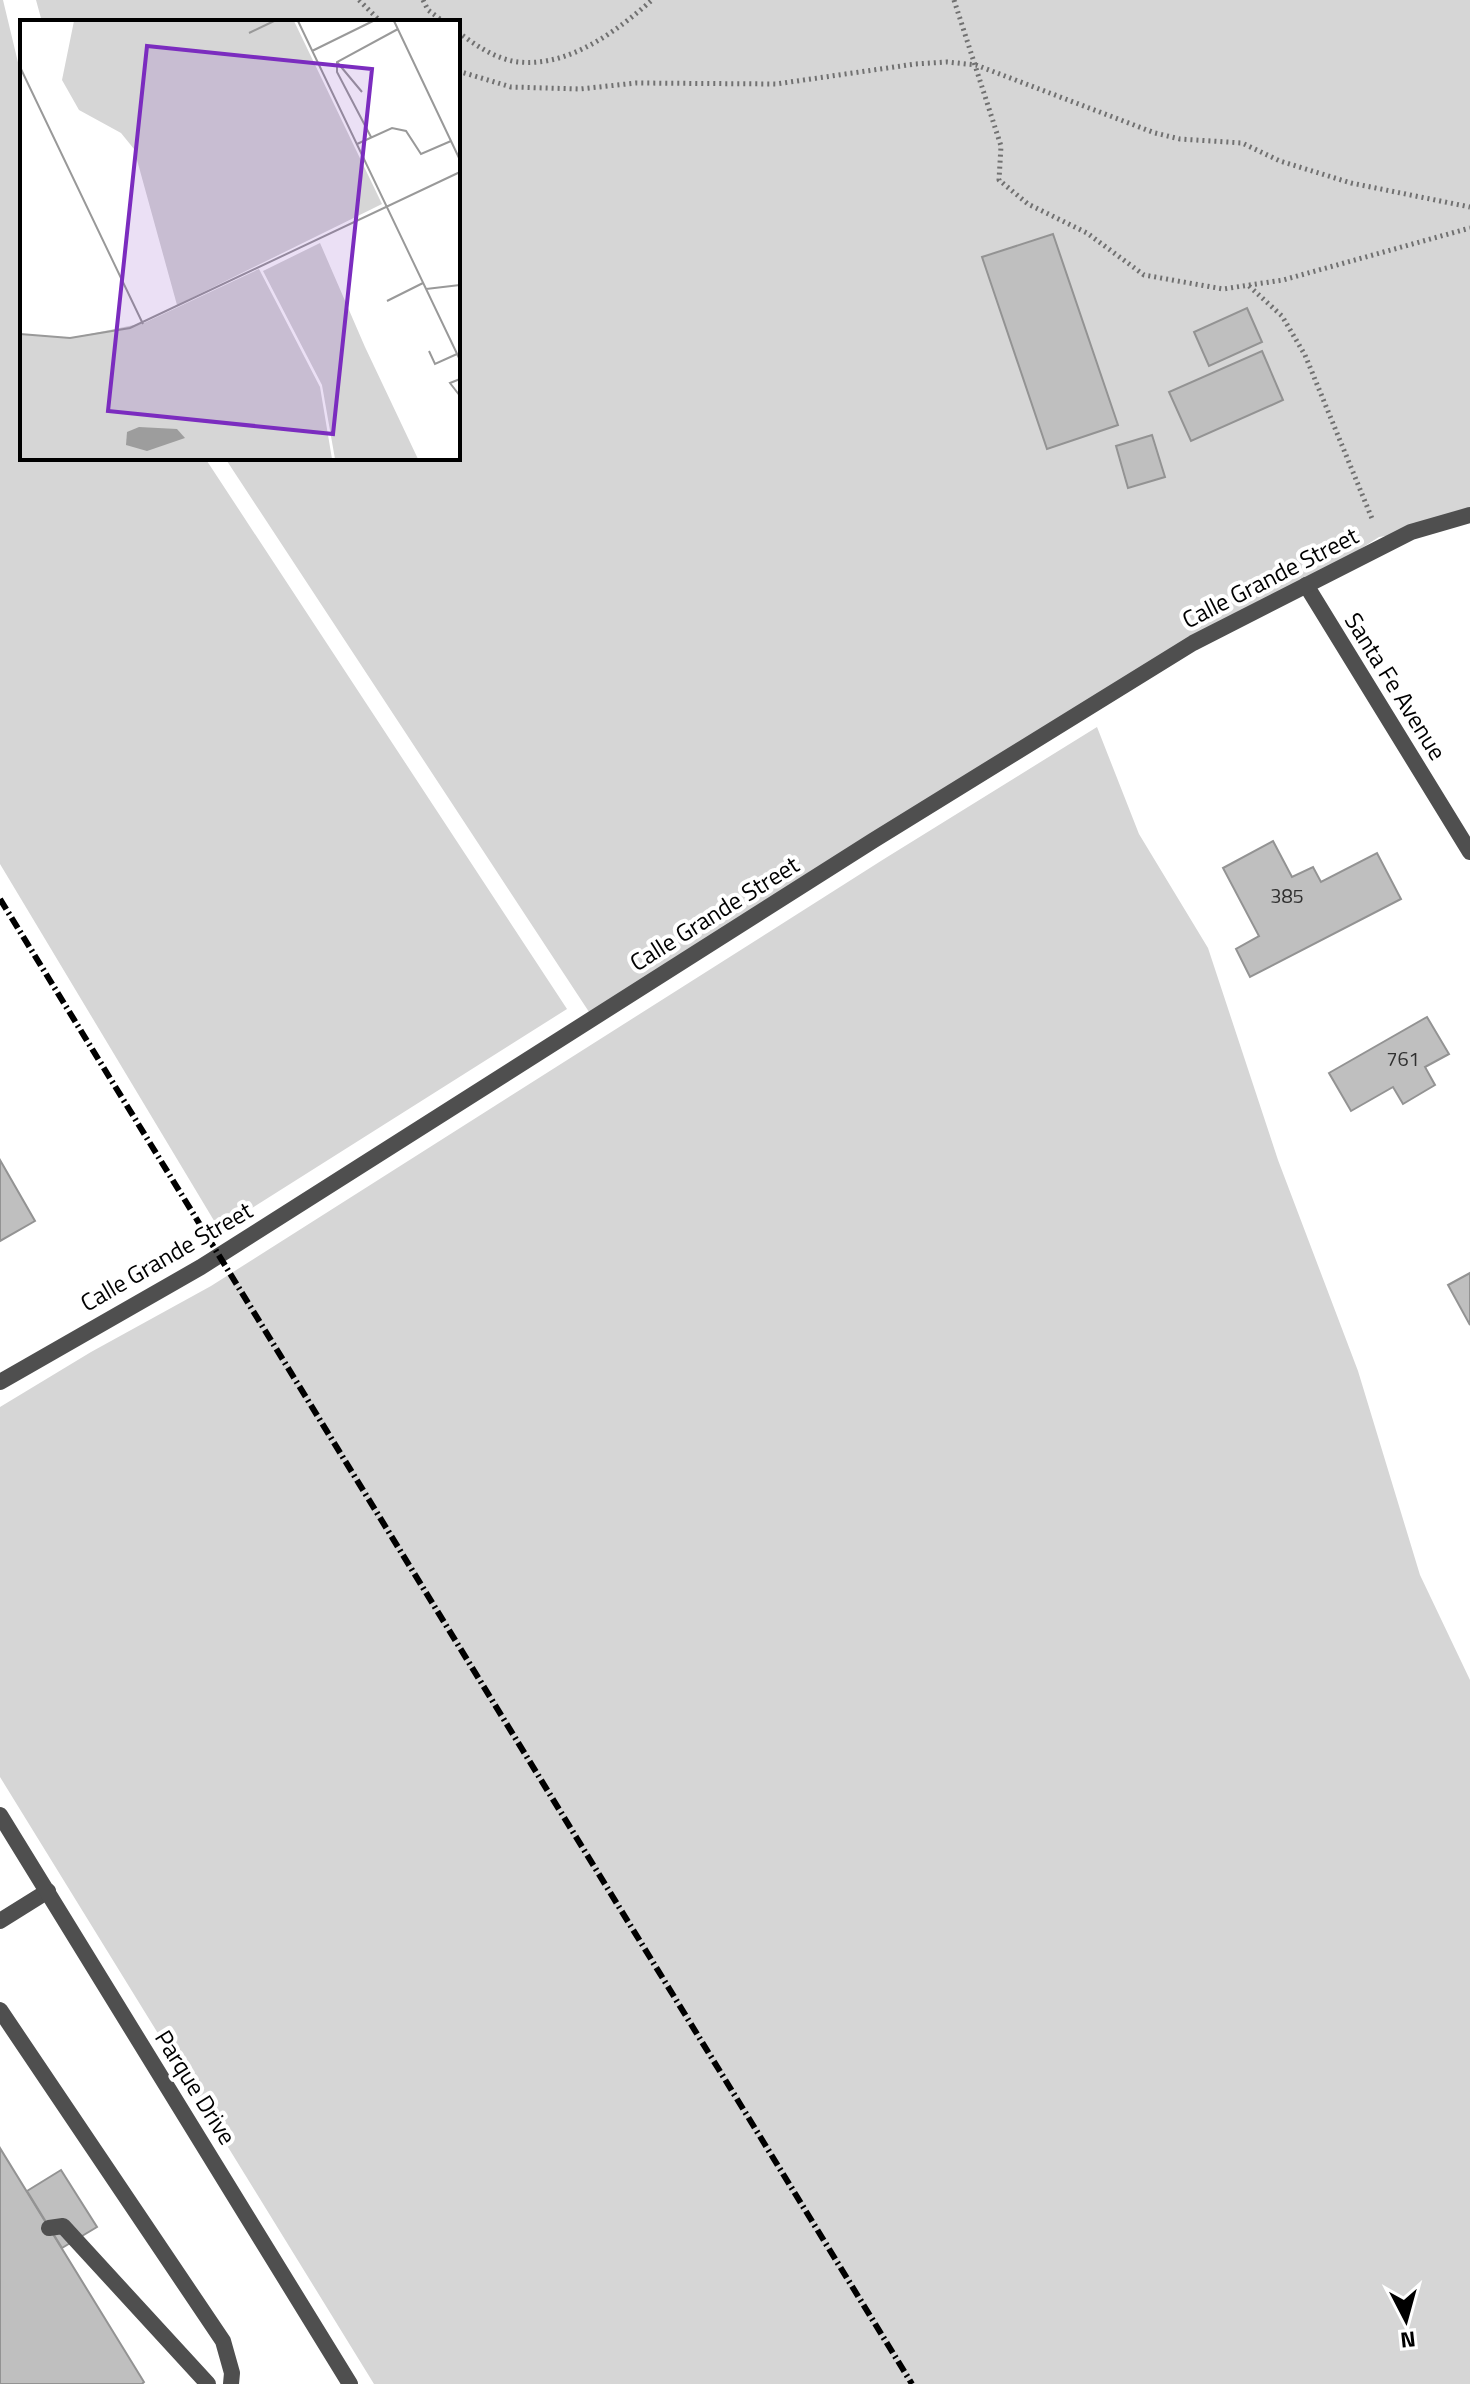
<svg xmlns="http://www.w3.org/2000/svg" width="1470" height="2384" viewBox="0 0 1470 2384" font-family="'Titillium Web',sans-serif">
<rect width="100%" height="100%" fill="#fff"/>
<g fill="#d6d6d6">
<path d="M 0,0 L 3,0 L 22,79 L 22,458 L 205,458 L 567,1009 L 219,1229 L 0,864 Z"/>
<path d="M 36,0 L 1470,0 L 1470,515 L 1411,532 L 1379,537 L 1298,589 L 1193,643 L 593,1018 L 225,458 L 458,458 L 458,22 L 42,22 Z"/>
<path d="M 1097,727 L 1139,834 L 1208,948 L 1278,1160 L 1358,1371 L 1420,1575 L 1470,1680 L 1470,2384 L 374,2384 L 0,1777 L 0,1407 L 91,1352 L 211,1286 L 884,859 Z"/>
</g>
<g fill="#bfbfbf" stroke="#939393" stroke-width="2">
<path d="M 1053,234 L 1118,425 L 1047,449 L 982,257 Z"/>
<path d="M 1247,308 L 1262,342 L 1209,366 L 1194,332 Z"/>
<path d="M 1262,351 L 1283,400 L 1191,441 L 1169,392 Z"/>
<path d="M 1152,435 L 1165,477 L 1128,488 L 1116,446 Z"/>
<path d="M 1273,841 L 1292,877 L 1313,867 L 1321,882 L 1377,853 L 1401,899 L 1250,977 L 1236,949 L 1259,936 L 1223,868 Z"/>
<path d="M 1427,1017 L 1449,1054 L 1425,1067 L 1435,1085 L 1403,1104 L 1393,1087 L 1351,1111 L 1329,1073 Z"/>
<path d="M 0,1160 L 35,1221 L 0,1241 Z"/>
<path d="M 1470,1273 L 1470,1325 L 1448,1285 Z"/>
<path d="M 0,2148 L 144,2382 L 142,2384 L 0,2384 Z"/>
<path d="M 61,2170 L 97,2227 L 62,2248 L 27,2191 Z"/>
</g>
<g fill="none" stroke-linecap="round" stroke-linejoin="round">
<g stroke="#717171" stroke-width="5" stroke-dasharray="2 4" stroke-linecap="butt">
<path d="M 359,0 L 381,22"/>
<path d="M 423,0 L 428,10 L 444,22"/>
<path d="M 954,0 L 1001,146 L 999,180 L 1028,204 L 1087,233 L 1144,275 L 1223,289 L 1283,280 L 1470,228"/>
<path d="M 458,32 C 475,45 497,60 519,62 C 569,67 617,31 652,0"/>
<path d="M 458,71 L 511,87 L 580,89 L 636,83 L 776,84 L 915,64 L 947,62 L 976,65 L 1155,133 L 1180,139 L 1242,143 L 1280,161 L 1351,183 L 1470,207"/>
<path d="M 1249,286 L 1282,316 L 1305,355 L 1373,521"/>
</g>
<g stroke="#4f4f4f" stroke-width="16">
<path d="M 0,1921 L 48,1891"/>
<path d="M 0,2010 L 223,2341 L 232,2373 L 231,2384"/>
<path d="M 49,2228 L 63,2226 L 208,2384"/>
</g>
<g stroke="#4f4f4f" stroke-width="16">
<path d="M 1306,585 L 1470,852"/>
<path d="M 0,1815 L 350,2384"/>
</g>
<path stroke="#4f4f4f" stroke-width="16" d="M 0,1382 L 201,1267 L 874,840 L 1193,643 L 1411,532 L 1470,515"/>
<path stroke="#000" stroke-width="6" stroke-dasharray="12 4 2 4" stroke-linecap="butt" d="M 0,899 L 912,2384"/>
</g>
<g text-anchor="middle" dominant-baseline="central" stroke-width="8" stroke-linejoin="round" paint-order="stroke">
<g font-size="20" fill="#303030">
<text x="1287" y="895">385</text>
<text x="1403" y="1058">761</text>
</g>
<g font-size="24" fill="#000" stroke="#fff">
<text transform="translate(1270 577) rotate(-27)">Calle Grande Street</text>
<text transform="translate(1396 686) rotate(58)">Santa Fe Avenue</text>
<text transform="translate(714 913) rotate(-32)">Calle Grande Street</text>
<text transform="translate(166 1256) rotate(-30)">Calle Grande Street</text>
<text transform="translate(196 2087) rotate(58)">Parque Drive</text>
</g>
</g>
<g transform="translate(20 20)">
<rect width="440" height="440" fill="#fff"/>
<path d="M 54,1 L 274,1 L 362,184 L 157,285 L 114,129 L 101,113 L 59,90 L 42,60 ZM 300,223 L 345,327 L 398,439 L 315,439 L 302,365 L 243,251 ZM 239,249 L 300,367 L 312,439 L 0,439 L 0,314 L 50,318 L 124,303 Z" fill="#d6d6d6"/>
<path d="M 119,407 L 157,409 L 165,418 L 127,431 L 106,425 L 107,412 Z" fill="#9d9d9d"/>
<path fill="none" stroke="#999" stroke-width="2" d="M 278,1 L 440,340M 374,1 L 440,140M 229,13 L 254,1M 292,31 L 353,1M 317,42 L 342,72M 0,47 L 123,304M 351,117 L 317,52 L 317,42 L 378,9M 337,124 L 372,108 L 386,111 L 401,134 L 431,121M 406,269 L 440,265M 367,281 L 403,263M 0,314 L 50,318 L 110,308 L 440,152M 409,331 L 415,344 L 437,334M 440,359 L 430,363 L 440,376"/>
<path fill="#7b2cbf" fill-opacity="0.15" stroke="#7b2cbf" stroke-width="4" d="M 127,26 L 352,49 L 313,414 L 88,391 Z"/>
<rect width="440" height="440" fill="none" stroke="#000" stroke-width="4"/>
</g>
<g transform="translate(1406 2320) rotate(174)" stroke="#ffffff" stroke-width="6" paint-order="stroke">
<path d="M0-6L14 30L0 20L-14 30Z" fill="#000000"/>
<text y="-12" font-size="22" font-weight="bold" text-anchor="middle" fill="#000000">N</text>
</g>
</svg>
